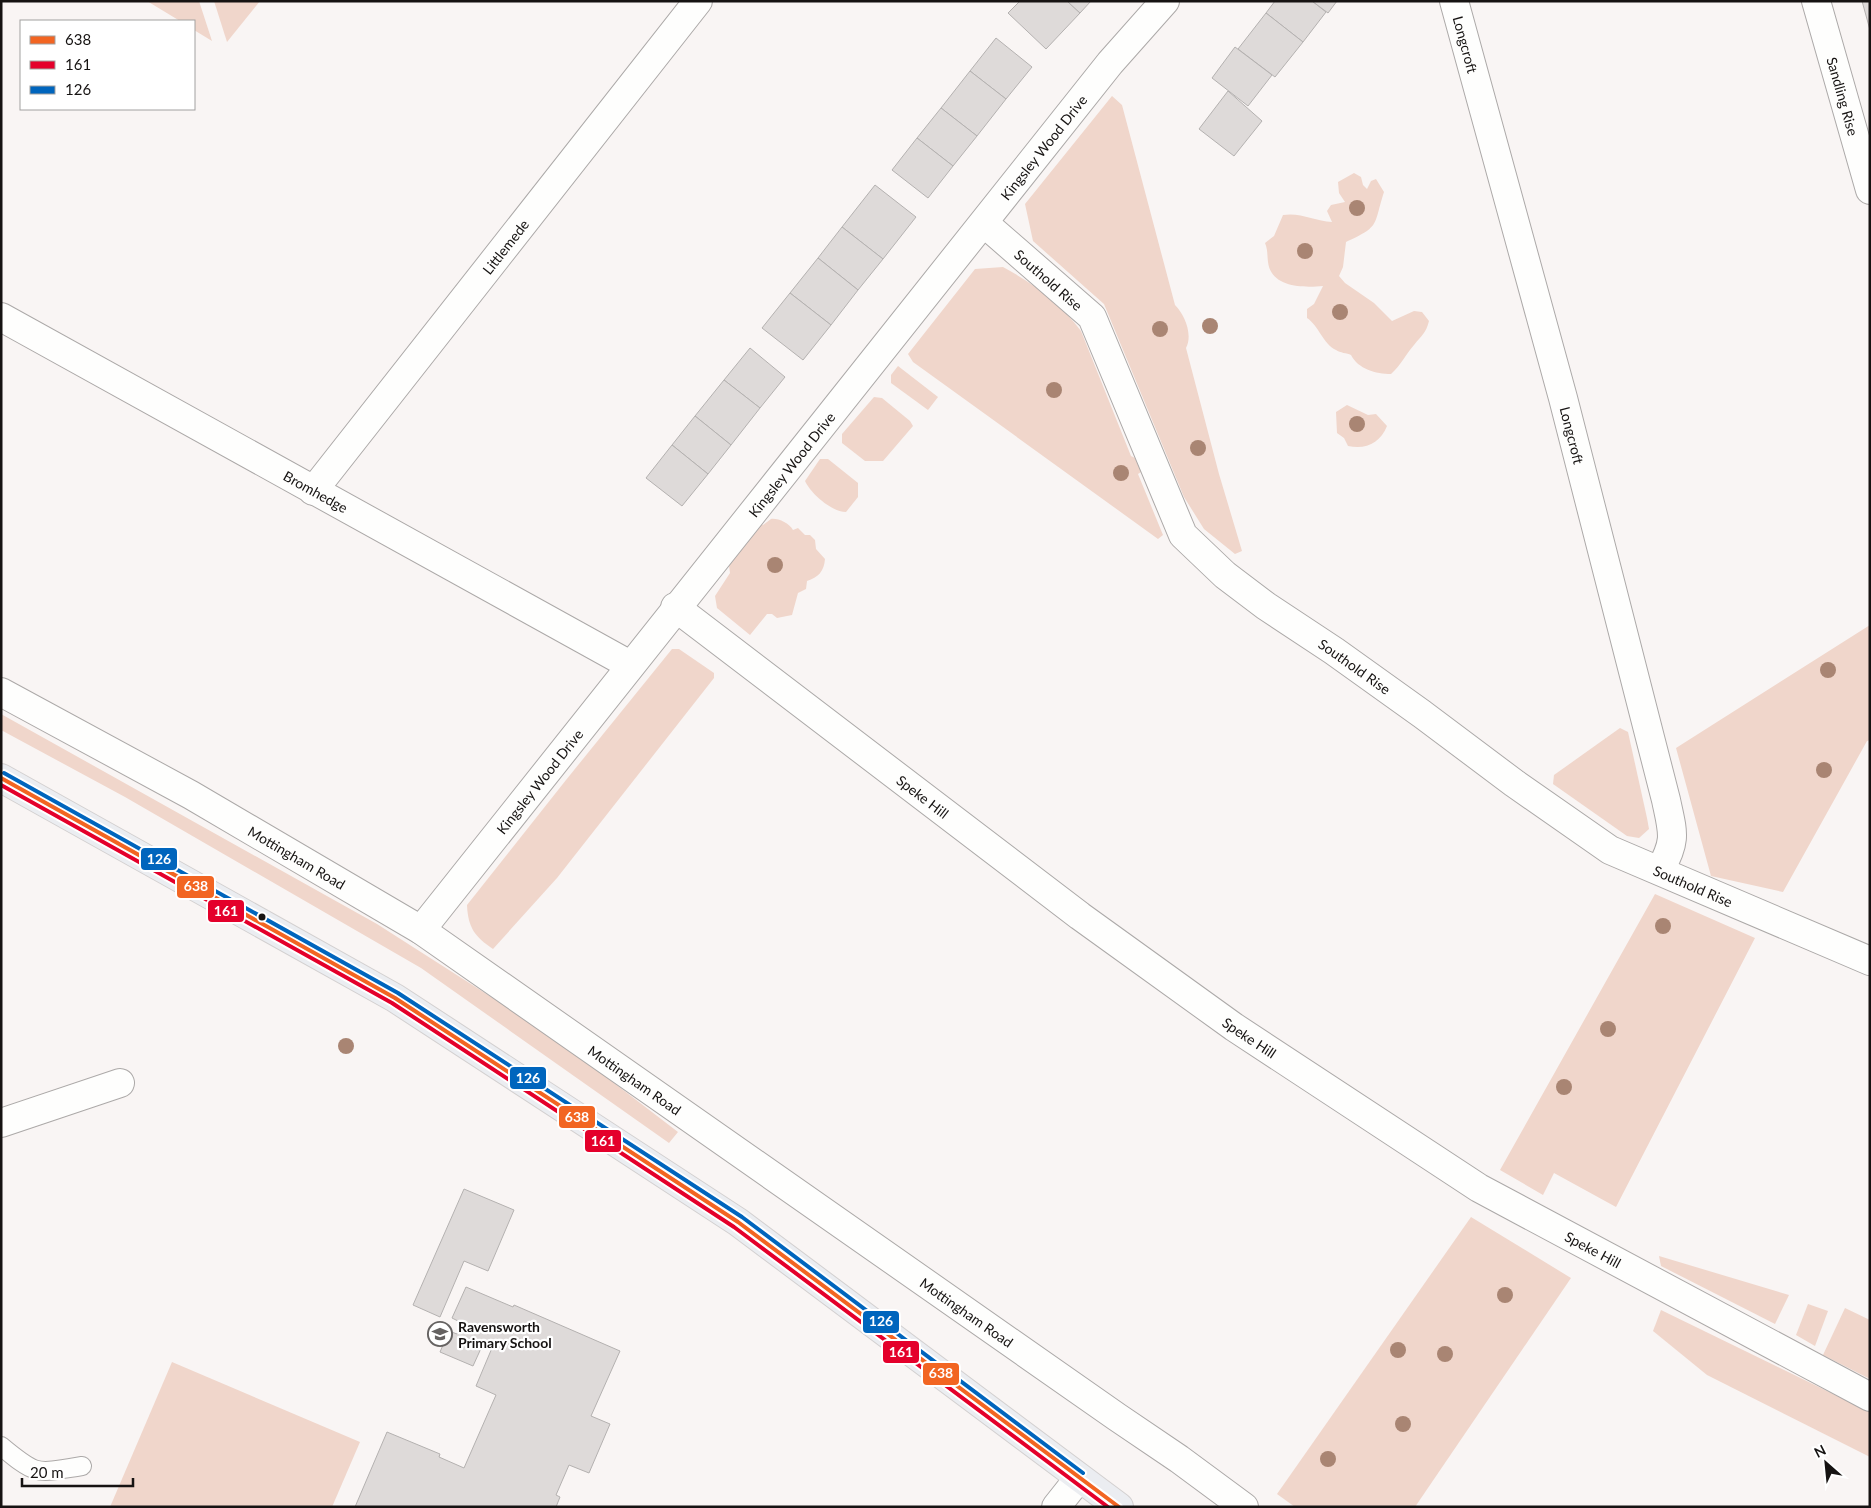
<svg xmlns="http://www.w3.org/2000/svg" width="1871" height="1508" viewBox="0 0 1871 1508" font-family="Lato,sans-serif">
<rect width="100%" height="100%" fill="#f9f5f4"/>
<g fill="#f0d6cb">
<path d="M 147,1 L 199,1 L 212,41 L 194,30 L 194,21 L 180,21 Z"/>
<path d="M 214,1 L 260,1 L 227,42 Z"/>
<path d="M 1112,96 L 1122,105 L 1175,305 C 1185,315 1193,335 1186,348 L 1219,474 L 1242,551 L 1235,554 L 1204,529 L 1184,497 L 1104,304 L 1033,241 L 1025,204 Z"/>
<path d="M 1354,173 L 1361,177 L 1363,185 L 1367,189 L 1371,181 L 1376,179 L 1384,192 C 1373,226 1381,226 1346,242 L 1343,267 L 1339,276 L 1345,283 L 1374,303 L 1392,321 L 1414,311 L 1422,312 L 1429,321 C 1426,333 1422,335 1414,345 C 1406,354 1401,365 1391,374 C 1376,374 1358,369 1351,355 C 1347,353 1340,353 1336,350 C 1323,344 1319,326 1307,318 L 1307,309 L 1314,304 L 1323,286 C 1304,288 1271,288 1268,262 C 1267,255 1268,250 1265,243 L 1274,236 L 1283,215 C 1300,212 1315,221 1332,222 L 1327,211 L 1331,205 L 1345,202 L 1339,193 L 1338,182 Z"/>
<path d="M 1003,267 C 1034,284 1060,302 1081,331 L 1131,456 L 1135,458 L 1141,472 L 1138,474 L 1163,535 L 1158,539 L 913,362 L 908,354 L 975,269 Z"/>
<path d="M 898,366 L 938,397 L 928,410 L 891,383 L 891,375 Z"/>
<path d="M 874,397 L 882,398 L 910,421 L 913,426 L 883,461 L 865,461 L 842,443 L 842,434 Z"/>
<path d="M 1347,405 L 1368,415 L 1376,414 L 1387,426 C 1380,443 1366,450 1348,446 L 1344,438 L 1337,433 L 1336,412 Z"/>
<path d="M 820,459 L 828,459 L 858,483 L 858,497 L 846,512 C 832,512 811,494 805,481 Z"/>
<path d="M 771,519 C 778,518 789,523 793,530 L 798,528 L 805,535 L 810,535 L 815,540 L 816,549 L 825,559 C 824,572 818,577 807,581 L 806,589 L 798,593 L 792,615 L 777,618 L 772,614 L 767,614 L 750,635 L 717,608 L 715,596 L 730,573 L 728,558 L 751,537 L 752,531 L 758,523 L 763,525 Z"/>
<path d="M 1870,625 L 1870,740 L 1867,741 L 1783,892 L 1711,876 L 1676,748 Z"/>
<path d="M 672,649 L 679,649 L 714,673 L 714,678 L 557,878 L 493,949 C 475,937 468,928 467,905 L 566,780 Z"/>
<path d="M 1,714 L 377,924 L 554,1037 L 678,1132 L 669,1143 L 421,968 L 125,797 L 1,730 Z"/>
<path d="M 1620,728 L 1628,732 L 1647,818 L 1649,829 L 1639,838 L 1627,836 L 1553,784 L 1554,775 Z"/>
<path d="M 1655,894 L 1755,938 L 1616,1207 L 1554,1173 L 1543,1195 L 1500,1170 Z"/>
<path d="M 1471,1217 L 1571,1278 L 1415,1507 L 1295,1507 L 1277,1494 Z"/>
<path d="M 1659,1256 L 1789,1295 L 1775,1324 L 1661,1266 Z"/>
<path d="M 1808,1304 L 1828,1311 L 1815,1346 L 1796,1335 Z"/>
<path d="M 1845,1308 L 1870,1320 L 1870,1379 L 1823,1355 Z"/>
<path d="M 1661,1310 L 1870,1412 L 1870,1457 L 1707,1375 L 1653,1331 Z"/>
<path d="M 172,1362 L 360,1442 L 332,1507 L 110,1507 Z"/>
</g>
<g fill="#dedad9" stroke="#b4b1b0">
<path d="M 1020,1 L 1067,1 L 1080,13 L 1046,49 L 1008,13 Z"/>
<path d="M 1067,1 L 1091,1 L 1080,13 Z"/>
<path d="M 1275,1 L 1312,1 L 1326,12 L 1303,42 L 1266,13 Z"/>
<path d="M 1312,1 L 1337,1 L 1328,13 Z"/>
<path d="M 1862,1 L 1870,1 L 1870,30 Z"/>
<path d="M 1266,13 L 1303,42 L 1275,77 L 1238,49 Z"/>
<path d="M 996,38 L 1032,67 L 1006,99 L 970,71 Z"/>
<path d="M 1235,47 L 1272,75 L 1248,106 L 1212,78 Z"/>
<path d="M 970,71 L 1006,99 L 977,136 L 941,108 Z"/>
<path d="M 1228,91 L 1262,121 L 1234,156 L 1199,129 Z"/>
<path d="M 941,108 L 977,136 L 953,166 L 917,138 Z"/>
<path d="M 917,138 L 953,166 L 928,198 L 892,170 Z"/>
<path d="M 875,185 L 916,217 L 883,259 L 842,227 Z"/>
<path d="M 842,227 L 883,259 L 858,290 L 818,258 Z"/>
<path d="M 818,258 L 858,290 L 831,325 L 790,293 Z"/>
<path d="M 790,293 L 831,325 L 803,360 L 762,328 Z"/>
<path d="M 750,348 L 785,377 L 760,408 L 724,380 Z"/>
<path d="M 724,380 L 760,408 L 731,445 L 695,416 Z"/>
<path d="M 695,416 L 731,445 L 708,474 L 672,445 Z"/>
<path d="M 672,445 L 708,474 L 682,506 L 646,478 Z"/>
<path d="M 464,1189 L 514,1210 L 488,1271 L 464,1261 L 440,1317 L 413,1305 Z"/>
<path d="M 466,1287 L 513,1307 L 514,1305 L 620,1351 L 591,1416 L 610,1424 L 589,1473 L 569,1465 L 556,1495 L 560,1497 L 556,1507 L 355,1507 L 387,1432 L 440,1454 L 439,1457 L 464,1468 L 496,1395 L 476,1386 L 492,1348 L 483,1344 L 473,1366 L 440,1352 L 449,1331 L 457,1334 L 462,1323 L 452,1318 Z"/>
</g>
<g fill="none" stroke-linecap="round" stroke-linejoin="round">
<defs>
<path id="service" d="M 1,1446 C 38,1477 36,1473 82,1466"/>
<g id="minor">
<path id="s1" d="M 1454,1 L 1563,398 L 1666,800 C 1673,833 1677,840 1660,870"/>
<path id="s2" d="M 1816,1 L 1870,190"/>
<path id="s3" d="M 984,223 L 1092,317 L 1183,535 L 1225,575 L 1266,606 L 1334,651 L 1422,714 L 1514,783 L 1610,850 L 1870,961"/>
<path id="s4" d="M 1,317 L 630,665"/>
<path id="s5" d="M 313,491 L 698,1"/>
<path id="s6" d="M 675,607 L 1080,916 L 1234,1027 L 1479,1188 L 1870,1397"/>
<path id="s7" d="M 1,692 L 191,795 L 421,930 L 1117,1417 L 1179,1459 L 1244,1507"/>
<path id="s8" d="M 421,930 L 1110,63 L 1165,1"/>
<path d="M 1,1123 L 120,1083"/>
</g>
<path id="tertiary" d="M 1056,1507 L 1079,1478"/>
<path id="primary" d="M 1,778 L 395,998 L 738,1222 L 1119,1507"/>
</defs>
<use href="#service" stroke="#aca9a8" stroke-width="20"/>
<use href="#minor" stroke="#aca9a8" stroke-width="30"/>
<use href="#tertiary" stroke="#aca9a8" stroke-width="30"/>
<use href="#primary" stroke="#d3d0d0" stroke-width="30"/>
<use href="#service" stroke="#fefefd" stroke-width="18"/>
<use href="#minor" stroke="#fefefd" stroke-width="28"/>
<use href="#tertiary" stroke="#fefefd" stroke-width="28"/>
<use href="#primary" stroke="#ebedf1" stroke-width="28"/>
<defs>
<path id="bus-1" d="M 1,778 L 395,998 L 738,1222 L 1119,1507"/>
<path id="bus-2" d="M 1,785 L 392,1003 L 734,1227 L 1108,1507"/>
<path id="bus-3" d="M 4,773 L 398,993 L 742,1217 L 1083,1473"/>
</defs>
<use href="#bus-1" stroke="#fff" stroke-width="8"/>
<use href="#bus-2" stroke="#fff" stroke-width="8"/>
<use href="#bus-3" stroke="#fff" stroke-width="8"/>
<use href="#bus-1" stroke="#f26522" stroke-width="4"/>
<use href="#bus-2" stroke="#e4002b" stroke-width="4"/>
<use href="#bus-3" stroke="#0065bd" stroke-width="4"/>
</g>
<g fill="#a98573">
<circle cx="1357" cy="208" r="8"/>
<circle cx="1305" cy="251" r="8"/>
<circle cx="1340" cy="312" r="8"/>
<circle cx="1210" cy="326" r="8"/>
<circle cx="1160" cy="329" r="8"/>
<circle cx="1054" cy="390" r="8"/>
<circle cx="1357" cy="424" r="8"/>
<circle cx="1198" cy="448" r="8"/>
<circle cx="1121" cy="473" r="8"/>
<circle cx="775" cy="565" r="8"/>
<circle cx="1828" cy="670" r="8"/>
<circle cx="1824" cy="770" r="8"/>
<circle cx="1663" cy="926" r="8"/>
<circle cx="1608" cy="1029" r="8"/>
<circle cx="346" cy="1046" r="8"/>
<circle cx="1564" cy="1087" r="8"/>
<circle cx="1505" cy="1295" r="8"/>
<circle cx="1398" cy="1350" r="8"/>
<circle cx="1445" cy="1354" r="8"/>
<circle cx="1403" cy="1424" r="8"/>
<circle cx="1328" cy="1459" r="8"/>
</g>
<defs>
<symbol id="school-ring" viewBox="-11 -11 22 22"><circle r="9.5" fill="#fff" stroke="#656261" stroke-width="1.5"/><path d="M0-5L7-2L0 1L-7-2ZM-4 1L0 2.5L4 1V4Q0 6-4 4Z" fill="#656261"/></symbol>
</defs>
<g fill-rule="evenodd">
<use href="#school-ring" x="426" y="1320" width="28" height="28"/>
</g>
<circle fill="#161312" stroke="#fff" stroke-width="2" cx="262" cy="917" r="4.5"/>
<g text-anchor="middle" dominant-baseline="central" stroke-width="4.5" stroke-linejoin="round" paint-order="stroke">
<g font-size="14" fill="#161312" stroke="#fff">
<text stroke="none"><textPath href="#s1" startOffset="45">Longcroft</textPath></text>
<text stroke="none"><textPath href="#s2" startOffset="99">Sandling Rise</textPath></text>
<text stroke="none"><textPath href="#s8" startOffset="1000">Kingsley Wood Drive</textPath></text>
<text stroke="none"><textPath href="#s5" startOffset="311">Littlemede</textPath></text>
<text stroke="none"><textPath href="#s3" startOffset="86">Southold Rise</textPath></text>
<text stroke="none"><textPath href="#s1" startOffset="450">Longcroft</textPath></text>
<text stroke="none"><textPath href="#s8" startOffset="595">Kingsley Wood Drive</textPath></text>
<text stroke="none"><textPath href="#s4" startOffset="360">Bromhedge</textPath></text>
<text stroke="none"><textPath href="#s3" startOffset="596">Southold Rise</textPath></text>
<text stroke="none"><textPath href="#s8" startOffset="190">Kingsley Wood Drive</textPath></text>
<text stroke="none"><textPath href="#s6" startOffset="312">Speke Hill</textPath></text>
<text stroke="none"><textPath href="#s7" startOffset="339">Mottingham Road</textPath></text>
<text stroke="none"><textPath href="#s3" startOffset="1001">Southold Rise</textPath></text>
<text stroke="none"><textPath href="#s6" startOffset="718">Speke Hill</textPath></text>
<text stroke="none"><textPath href="#s7" startOffset="744">Mottingham Road</textPath></text>
<text stroke="none"><textPath href="#s6" startOffset="1122">Speke Hill</textPath></text>
<text stroke="none"><textPath href="#s7" startOffset="1149">Mottingham Road</textPath></text>
</g>
<g font-size="14" font-weight="bold" fill="#161312" stroke="#fff" text-anchor="start">
<text x="458" y="1326">Ravensworth<tspan x="458" dy="16">Primary School</tspan></text>
</g>
</g>
<g stroke="#fff" stroke-width="2">
<rect x="140" y="847" width="38" height="24" rx="5" fill="#0065bd"/>
<rect x="176" y="875" width="39" height="24" rx="5" fill="#f26522"/>
<rect x="207" y="899" width="38" height="24" rx="5" fill="#e4002b"/>
<rect x="509" y="1066" width="38" height="24" rx="5" fill="#0065bd"/>
<rect x="558" y="1105" width="38" height="24" rx="5" fill="#f26522"/>
<rect x="584" y="1129" width="38" height="24" rx="5" fill="#e4002b"/>
<rect x="862" y="1310" width="38" height="24" rx="5" fill="#0065bd"/>
<rect x="882" y="1340" width="38" height="24" rx="5" fill="#e4002b"/>
<rect x="922" y="1362" width="38" height="24" rx="5" fill="#f26522"/>
</g>
<g font-size="14" text-anchor="middle" font-weight="bold" fill="#fff">
<text x="159" y="864">126</text>
<text x="196" y="891">638</text>
<text x="226" y="916">161</text>
<text x="528" y="1083">126</text>
<text x="577" y="1122">638</text>
<text x="603" y="1146">161</text>
<text x="881" y="1326">126</text>
<text x="901" y="1357">161</text>
<text x="941" y="1378">638</text>
</g>
<rect width="1871" height="1508" fill="none" stroke="#161312" stroke-width="5"/>
<rect x="20" y="20" width="175" height="90" fill="#ffffff" stroke="#a2a1a0"/>
<rect x="30" y="36" width="25" height="8" fill="#f26522" stroke="#a2a1a0"/>
<text x="65" y="45" font-size="15" fill="#161312">638</text>
<rect x="30" y="61" width="25" height="8" fill="#e4002b" stroke="#a2a1a0"/>
<text x="65" y="70" font-size="15" fill="#161312">161</text>
<rect x="30" y="86" width="25" height="8" fill="#0065bd" stroke="#a2a1a0"/>
<text x="65" y="95" font-size="15" fill="#161312">126</text>
<g transform="translate(1826 1463) rotate(333)" stroke="#ffffff" stroke-width="4" paint-order="stroke">
<path d="M0-4L9 19L0 12L-9 19Z" fill="#161312"/>
<text y="-8" font-size="14" font-weight="bold" text-anchor="middle" fill="#161312">N</text>
</g>
<path d="M22 1478v8h111v-8" fill="none" stroke="#161312" stroke-width="2.5"/>
<text x="30" y="1478" font-size="15" fill="#161312" stroke="#ffffff" stroke-width="4" paint-order="stroke">20 m</text>
</svg>
